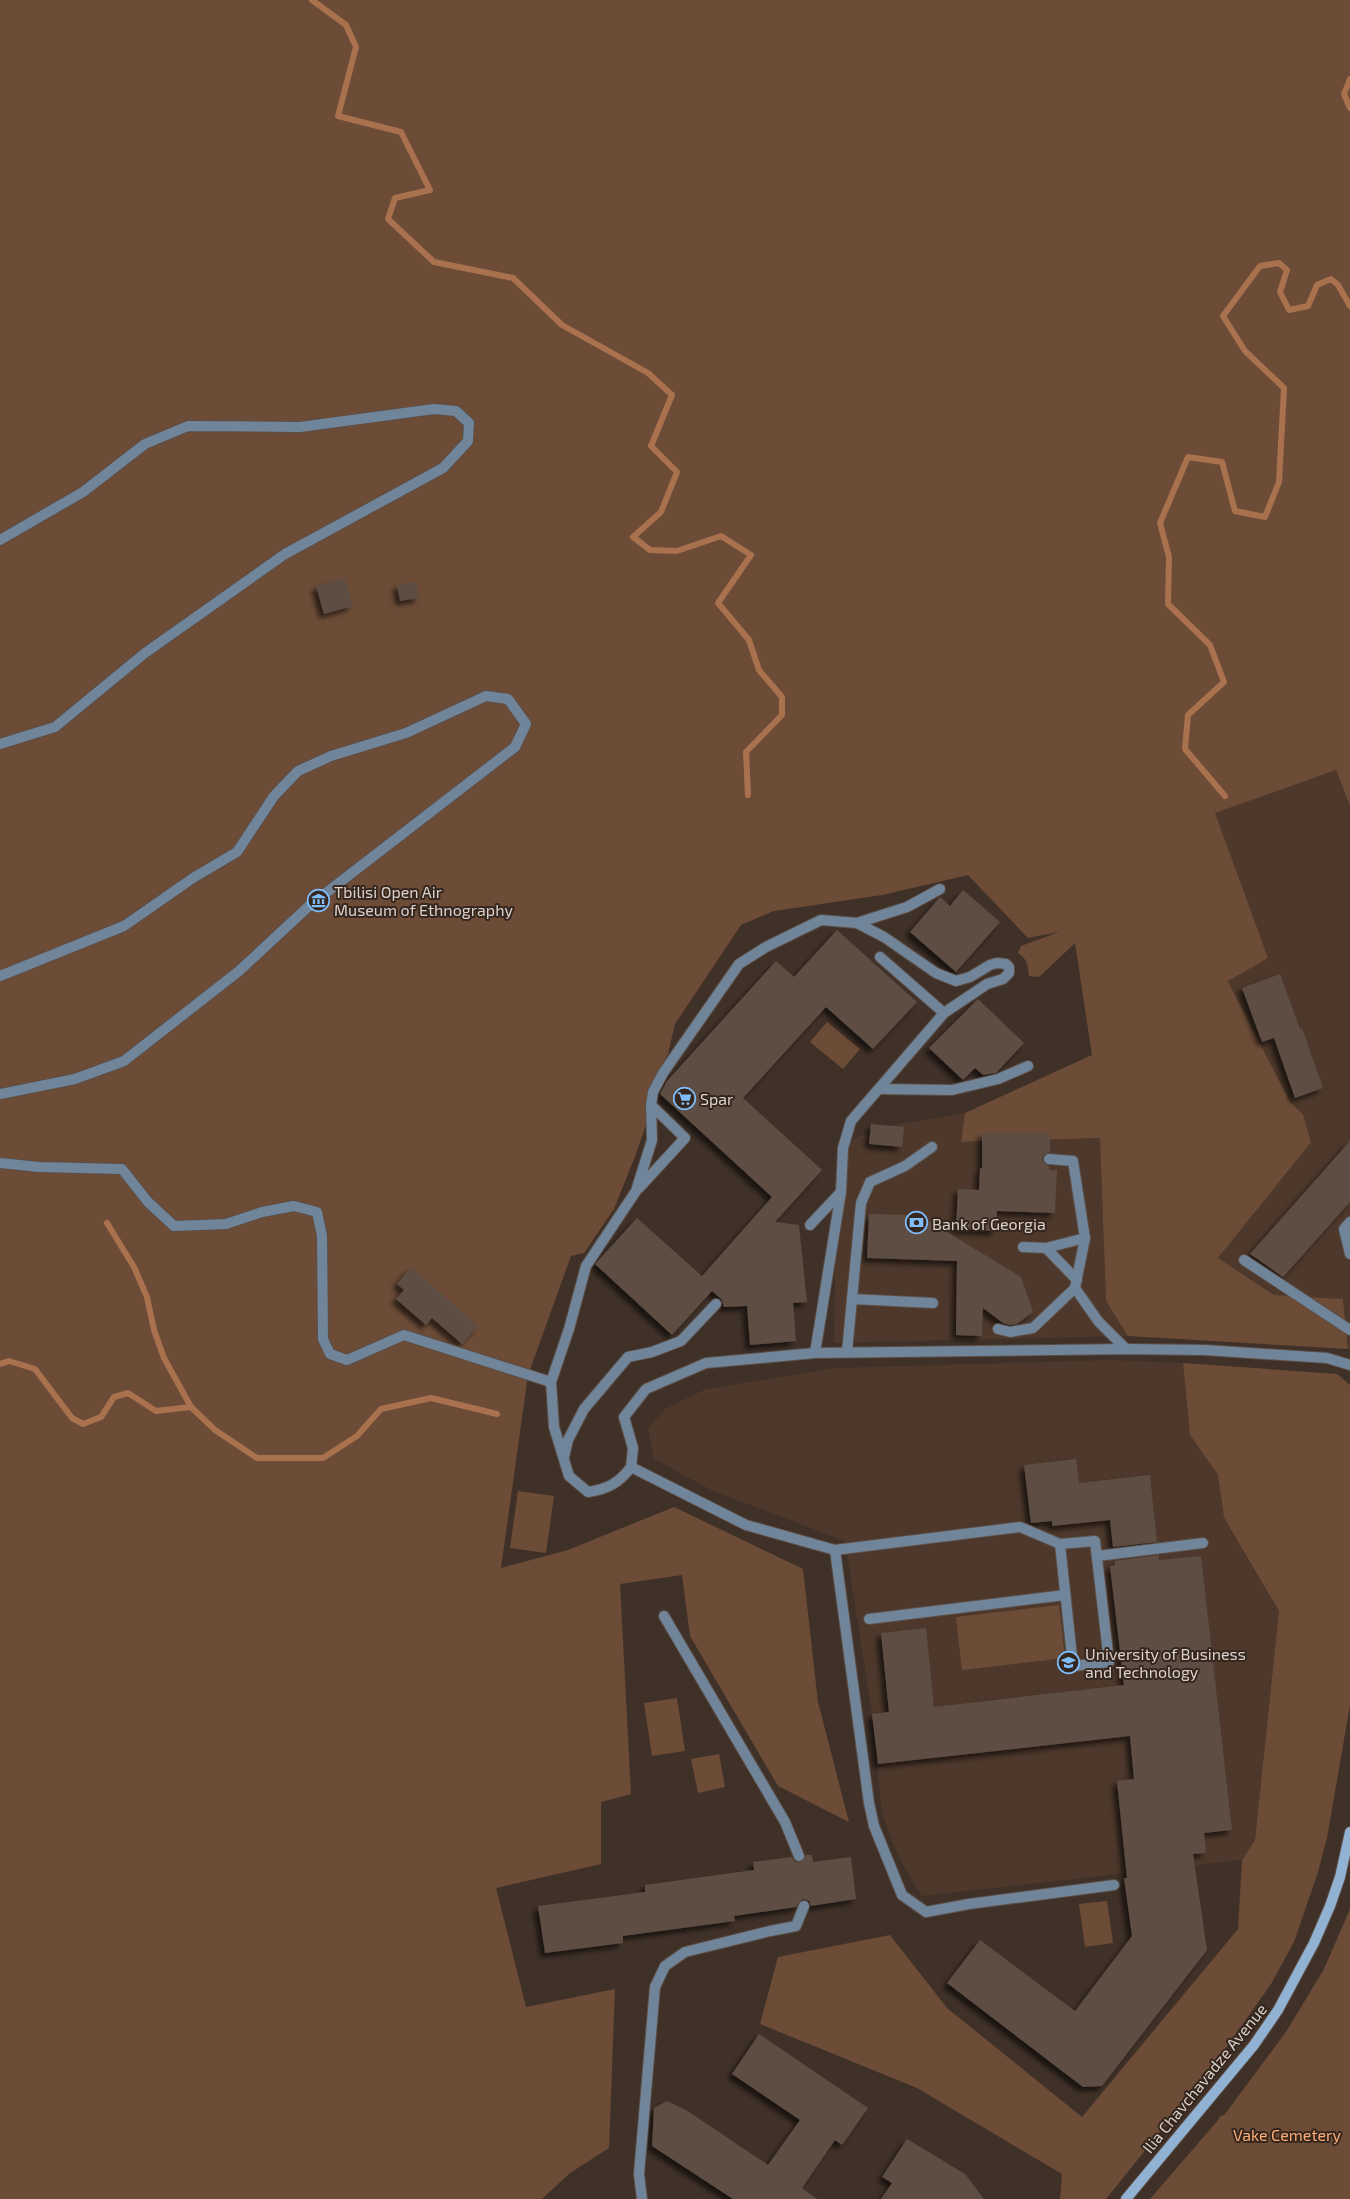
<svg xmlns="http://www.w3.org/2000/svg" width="1350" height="2199" viewBox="0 0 1350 2199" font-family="'Exo 2',sans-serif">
<defs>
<filter id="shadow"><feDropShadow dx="-4.5" dy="4.5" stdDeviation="2.5" flood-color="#0009"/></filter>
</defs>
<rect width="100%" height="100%" fill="#403128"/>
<g fill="#4d382b">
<path d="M 1336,770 L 1350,806 L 1350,1350 L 1348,1349 L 1343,1299 L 1274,1295 L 1218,1258 L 1311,1141 L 1303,1114 L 1290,1102 L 1228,980 L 1214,813 Z"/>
<path d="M 965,1113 L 962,1142 L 1100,1138 L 1106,1301 L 1128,1336 L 834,1343 L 836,1174 L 852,1141 L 872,1129 Z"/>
<path d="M 1111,1360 L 1183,1363 L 1190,1435 L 1218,1475 L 1224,1519 L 1279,1611 L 1255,1840 L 1242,1860 L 922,1896 L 907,1872 L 894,1846 L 882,1813 L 872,1714 L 845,1541 L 713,1491 L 654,1459 L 648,1428 L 665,1409 L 706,1389 L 835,1368 Z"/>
</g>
<g fill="#6c4c37">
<path d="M 0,0 L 1350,0 L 1350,806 L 1336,770 L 1215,813 L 1268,958 L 1228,981 L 1290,1102 L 1303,1114 L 1311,1142 L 1218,1258 L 1274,1295 L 1343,1299 L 1348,1349 L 1128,1336 L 1106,1301 L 1100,1138 L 961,1142 L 965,1113 L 1092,1055 L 1075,943 L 1039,977 L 1029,976 C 1028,965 1027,959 1018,953 L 1021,946 L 1059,932 L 1028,938 L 968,875 L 882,895 L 774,911 L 741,925 L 675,1024 L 668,1054 L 648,1089 L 646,1125 L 634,1159 L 614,1209 L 584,1253 L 571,1256 L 528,1375 L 501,1568 L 568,1550 L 674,1507 L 803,1569 L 818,1702 L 849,1822 L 778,1786 L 690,1636 L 682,1575 L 620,1584 L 631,1794 L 601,1802 L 601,1864 L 496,1888 L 526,2007 L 615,1989 L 609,2148 L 570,2173 L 542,2199 L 0,2199 Z"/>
<path d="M 827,1022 L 860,1049 L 843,1069 L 810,1042 Z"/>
<path d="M 1183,1363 L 1337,1374 L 1350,1385 L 1350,1705 L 1327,1838 L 1318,1872 L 1294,1942 L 1271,1984 L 1213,2066 L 1106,2199 L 1060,2199 L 1062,2174 L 917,2088 L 760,2024 L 778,1957 L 890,1935 L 947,2008 L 1082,2117 L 1238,1929 L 1242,1860 L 1255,1840 L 1279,1611 L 1224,1518 L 1218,1475 L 1190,1435 Z"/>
<path d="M 518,1491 L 554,1496 L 546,1553 L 510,1548 Z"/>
<path d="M 1059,1605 L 1065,1658 L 962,1670 L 956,1617 Z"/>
<path d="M 677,1698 L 685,1751 L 652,1756 L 644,1703 Z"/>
<path d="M 719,1754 L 725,1787 L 698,1793 L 691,1759 Z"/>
<path d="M 1107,1901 L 1113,1943 L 1085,1947 L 1079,1904 Z"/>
<path d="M 1350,1909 L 1350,2199 L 1150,2199 L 1219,2119 L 1219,2117 L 1225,2114 L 1286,2032 L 1324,1969 Z"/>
</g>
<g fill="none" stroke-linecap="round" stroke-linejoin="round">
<g stroke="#a9714d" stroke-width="6">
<path d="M 312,0 L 346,25 L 356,47 L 338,116 L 401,132 L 430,190 L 395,198 L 388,219 L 434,262 L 513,278 L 562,325 L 648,373 L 672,395 L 651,446 L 677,472 L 661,512 L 633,537 L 650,550 L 677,551 L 721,536 L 751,555 L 718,603 L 749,640 L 759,670 L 782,697 L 782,715 L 746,752 L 748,795"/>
<path d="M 1350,79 L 1344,94 L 1350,108"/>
<path d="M 1225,796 L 1185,749 L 1188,715 L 1224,682 L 1210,645 L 1168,604 L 1169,557 L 1160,523 L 1188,457 L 1222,462 L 1235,511 L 1265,517 L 1279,482 L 1284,388 L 1245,351 L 1223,316 L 1260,266 L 1279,263 L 1287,270 L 1280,292 L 1289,310 L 1308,306 L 1317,285 L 1331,279 L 1338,285 L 1350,306"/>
<path d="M 107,1223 L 134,1267 L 147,1297 L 154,1330 L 164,1358 L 191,1407"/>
<path d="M 0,1364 L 9,1361 L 35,1369 L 72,1418 L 83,1424 L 101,1417 L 114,1397 L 128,1393 L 156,1411 L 191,1407 L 215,1430 L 257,1458 L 323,1458 L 357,1436 L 381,1409 L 431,1398 L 497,1414"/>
</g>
</g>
<g fill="#5d4d43" filter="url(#shadow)">
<path d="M 345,578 L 353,606 L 324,614 L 316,586 Z"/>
<path d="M 416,582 L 419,598 L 400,601 L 397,585 Z"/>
<path d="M 963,890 L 1000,922 L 956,972 L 910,932 L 940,897 L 950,906 Z"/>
<path d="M 837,930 L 917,1002 L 873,1049 L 826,1007 L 743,1098 L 822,1170 L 775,1222 L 799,1225 L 807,1302 L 793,1303 L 796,1341 L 750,1345 L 747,1306 L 724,1307 L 721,1299 L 712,1291 L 672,1335 L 595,1264 L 637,1218 L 702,1276 L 772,1197 L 660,1094 L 667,1081 L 776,961 L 794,977 Z"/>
<path d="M 1280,974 L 1300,1029 L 1302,1028 L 1323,1088 L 1295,1098 L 1274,1038 L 1262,1042 L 1242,988 Z"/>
<path d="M 978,999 L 1024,1043 L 996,1073 L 983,1075 L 975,1068 L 963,1080 L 929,1048 Z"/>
<path d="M 871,1124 L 904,1127 L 902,1147 L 869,1144 Z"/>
<path d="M 982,1133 L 1050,1133 L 1050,1152 L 1044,1155 L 1042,1159 L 1045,1164 L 1049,1166 L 1049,1170 L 1057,1170 L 1055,1213 L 997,1211 L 996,1231 L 956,1229 L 958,1189 L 979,1190 L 980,1168 L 982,1168 Z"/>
<path d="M 1350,1141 L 1350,1202 L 1283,1277 L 1250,1254 Z"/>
<path d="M 869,1214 L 919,1215 L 1021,1277 L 1033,1312 L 1017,1324 L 1010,1325 L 1003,1323 L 983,1308 L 982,1336 L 956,1335 L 957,1261 L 867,1258 Z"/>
<path d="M 411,1267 L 478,1326 L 462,1344 L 432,1318 L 426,1325 L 396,1299 L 404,1290 L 397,1284 Z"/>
<path d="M 1076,1459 L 1079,1483 L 1150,1475 L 1157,1542 L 1113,1547 L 1110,1520 L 1052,1526 L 1052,1521 L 1031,1523 L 1024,1465 Z"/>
<path d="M 1159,1555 L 1159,1560 L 1201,1556 L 1232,1830 L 1204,1833 L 1206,1853 L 1193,1854 L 1207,1950 L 1102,2086 L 1083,2087 L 947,1983 L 980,1940 L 1075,2011 L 1132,1936 L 1124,1878 L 1127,1878 L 1117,1781 L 1134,1779 L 1130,1736 L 878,1764 L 872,1714 L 889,1712 L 881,1633 L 926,1628 L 934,1707 L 1124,1685 L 1110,1566 L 1115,1565 L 1115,1561 Z"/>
<path d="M 806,1855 L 812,1855 L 813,1862 L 851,1857 L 856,1899 L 811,1906 L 809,1901 L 803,1899 L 796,1907 L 734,1916 L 735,1921 L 623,1936 L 623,1943 L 545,1953 L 538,1906 L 645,1892 L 645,1885 L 754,1870 L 753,1862 L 792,1857 L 795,1862 L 801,1862 Z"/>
<path d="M 759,2034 L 868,2108 L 842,2145 L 835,2140 L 802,2188 L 817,2199 L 733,2199 L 652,2146 L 654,2108 L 667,2101 L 686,2110 L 768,2165 L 800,2120 L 732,2074 Z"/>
<path d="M 907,2139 L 965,2174 L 984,2199 L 881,2199 L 892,2183 L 882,2177 Z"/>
</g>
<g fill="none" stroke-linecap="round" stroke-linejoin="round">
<defs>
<g id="service">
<path d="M 0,540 L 83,492 L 145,444 L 188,426 L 300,427 L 434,409 L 456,411 L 469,423 L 468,441 L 443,468 L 285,554 L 145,653 L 55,727 L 0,744"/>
<path d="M 857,923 L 907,907 L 940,889"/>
<path d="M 880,957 L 944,1013"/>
<path d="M 0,976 L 124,926 L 193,878 L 237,852 L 274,796 L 298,771 L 331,756 L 406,733 L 486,696 L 508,699 L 526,724 L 515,747 L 309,906 L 239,971 L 124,1061 L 75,1079 L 0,1094"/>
<path d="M 879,1089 L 952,1090 L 998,1079 L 1028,1066"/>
<path d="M 1049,1159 L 1073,1161 L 1085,1238 L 1075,1288 L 1098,1321 L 1126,1349"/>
<path d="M 0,1163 L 39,1167 L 122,1169 L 148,1202 L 174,1226 L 226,1224 L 262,1212 L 294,1206 L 317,1212 L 322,1236 L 323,1339 L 330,1354 L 347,1360 L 404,1335 L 551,1382"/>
<path d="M 639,1188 L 685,1138 L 651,1105"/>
<path d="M 1350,1222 L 1344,1229 L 1350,1254"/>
<path d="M 810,1225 L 841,1192"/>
<path d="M 1023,1247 L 1046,1248 L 1085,1238"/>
<path d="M 1046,1248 L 1077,1280"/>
<path d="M 1244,1260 L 1350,1330"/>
<path d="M 852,1299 L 933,1303"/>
<path d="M 998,1329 L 1010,1332 L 1033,1328 L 1075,1288"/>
<path d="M 847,1352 L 861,1203 L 870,1182 L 905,1166 L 932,1147"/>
<path d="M 815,1353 L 841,1192 L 843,1148 L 851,1121 L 944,1013 L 987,984 L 1003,979 L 1009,973 L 1009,967 L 1006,964 L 997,963 L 990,965 L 970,977 L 956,981 L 936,973 L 884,937 L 857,923 L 821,920 L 766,947 L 739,964 L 663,1073 L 653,1092 L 651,1105 L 652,1140 L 636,1191 L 586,1266 L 569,1329 L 551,1382 L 554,1427 L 569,1476 L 588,1492 C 608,1489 619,1483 631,1467 L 746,1525 L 835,1550 L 1020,1527 L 1060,1544 L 1095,1541 L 1109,1662 L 1073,1666 L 1060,1544"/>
<path d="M 564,1457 L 568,1440 L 584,1409 L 628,1357 L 652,1352 L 681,1341 L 716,1304"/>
<path d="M 835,1550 L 869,1803 L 874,1826 L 902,1895 L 926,1912 L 969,1904 L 1114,1885"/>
<path d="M 1097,1556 L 1203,1543"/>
<path d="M 664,1616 L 785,1822 L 799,1856"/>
<path d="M 869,1619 L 1065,1595"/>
<path d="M 770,1931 L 796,1926 L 804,1906"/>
</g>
<g id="minor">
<path d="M 631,1467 L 633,1448 L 624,1417 L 646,1389 L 706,1363 L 815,1353 L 1126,1349 L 1205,1350 L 1327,1358 L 1350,1365"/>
<path d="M 642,2199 L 639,2174 L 655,1987 L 665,1966 L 685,1952 L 770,1931"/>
</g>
<path id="secondary" d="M 1126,2199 L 1254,2045 L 1278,2010 L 1314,1943 L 1330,1906 L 1340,1877 L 1350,1832"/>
</defs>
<use href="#service" stroke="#5c4e46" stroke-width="12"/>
<use href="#minor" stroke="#5c4e46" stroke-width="12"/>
<use href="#secondary" stroke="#5c4e46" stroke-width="12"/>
<use href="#service" stroke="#71859a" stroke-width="10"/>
<use href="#minor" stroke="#71859a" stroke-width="10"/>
<use href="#secondary" stroke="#91b2d3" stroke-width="10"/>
</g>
<defs>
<symbol id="museum-ring" viewBox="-11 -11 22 22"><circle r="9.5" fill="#36271e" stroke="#7fbdfa" stroke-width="1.5"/><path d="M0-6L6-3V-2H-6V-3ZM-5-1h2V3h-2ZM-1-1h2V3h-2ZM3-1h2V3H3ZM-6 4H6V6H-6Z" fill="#7fbdfa"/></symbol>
<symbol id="supermarket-ring" viewBox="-11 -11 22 22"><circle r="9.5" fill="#36271e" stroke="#7fbdfa" stroke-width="1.5"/><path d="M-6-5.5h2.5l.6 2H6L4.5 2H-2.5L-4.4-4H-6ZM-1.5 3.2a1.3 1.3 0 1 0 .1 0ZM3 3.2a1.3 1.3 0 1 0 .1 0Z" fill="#7fbdfa"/></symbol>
<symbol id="bank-ring" viewBox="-11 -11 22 22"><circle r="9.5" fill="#36271e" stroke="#7fbdfa" stroke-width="1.5"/><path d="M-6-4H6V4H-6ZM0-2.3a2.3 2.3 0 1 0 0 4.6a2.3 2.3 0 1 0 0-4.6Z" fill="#7fbdfa"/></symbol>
<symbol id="university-ring" viewBox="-11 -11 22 22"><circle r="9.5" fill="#36271e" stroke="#7fbdfa" stroke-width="1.5"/><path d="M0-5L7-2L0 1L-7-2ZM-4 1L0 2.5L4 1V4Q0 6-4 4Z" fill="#7fbdfa"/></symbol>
</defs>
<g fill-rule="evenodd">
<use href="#museum-ring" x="306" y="888" width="25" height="25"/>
<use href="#supermarket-ring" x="672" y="1086" width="25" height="25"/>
<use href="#bank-ring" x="904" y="1210" width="25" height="25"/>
<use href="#university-ring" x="1056" y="1650" width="25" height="25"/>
</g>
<g text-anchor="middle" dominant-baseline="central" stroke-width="4" stroke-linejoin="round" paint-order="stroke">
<g font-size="16" fill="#dcd2cc" stroke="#36271e" text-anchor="start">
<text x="334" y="891">Tbilisi Open Air<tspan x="334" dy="18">Museum of Ethnography</tspan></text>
<text x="700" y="1098">Spar</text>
<text x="932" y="1223">Bank of Georgia</text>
<text x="1085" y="1653">University of Business<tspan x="1085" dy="18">and Technology</tspan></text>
</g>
<g font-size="16" fill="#dcd2cc" stroke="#36271e">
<text transform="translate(1204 2078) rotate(-51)">Ilia Chavchavadze Avenue</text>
</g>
<g font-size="16" fill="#fdac77" stroke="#36271e">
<text x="1287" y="2134">Vake Cemetery</text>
</g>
</g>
</svg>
